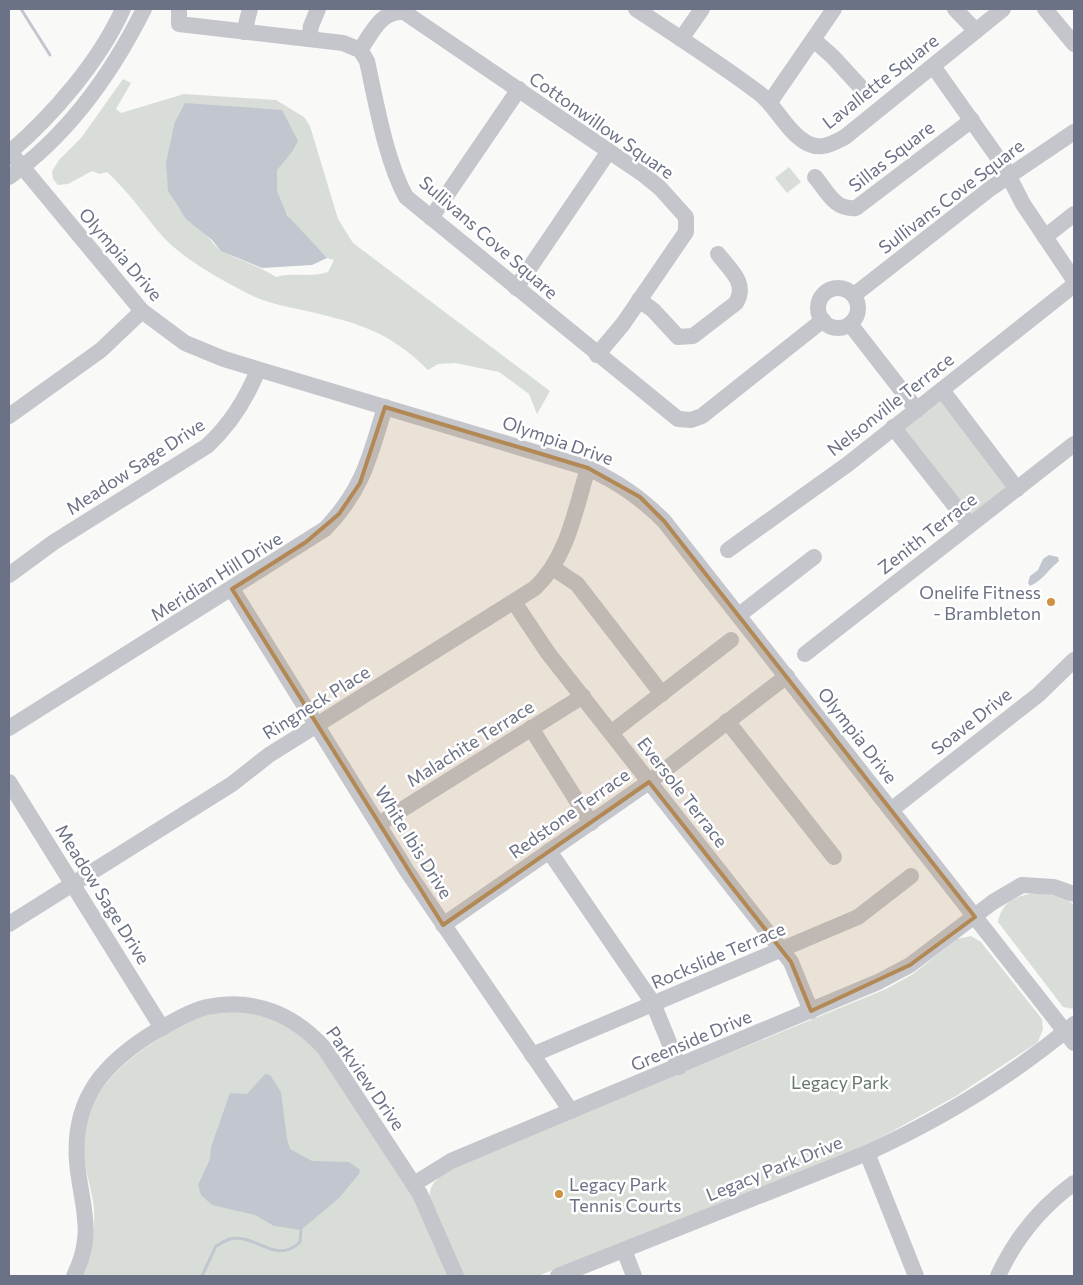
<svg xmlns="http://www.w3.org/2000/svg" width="1083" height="1285" viewBox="0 0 1083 1285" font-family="Commissioner,sans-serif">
<rect width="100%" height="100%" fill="#f9f9f8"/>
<g fill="#d8ded7" fill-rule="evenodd">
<path d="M 123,79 L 131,83 L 116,109 L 121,113 L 184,94 L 276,100 L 304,117 L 310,126 L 338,219 L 353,243 L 550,391 L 537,414 L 529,394 L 499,372 L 455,363 L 438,364 L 428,370 C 390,332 359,323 307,311 C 289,307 271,304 253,296 C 226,283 185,260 164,238 C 145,216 129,192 107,172 L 100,174 L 92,171 L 68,184 L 58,185 L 53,179 L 52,171 L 59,160 L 81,138 ZM 174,124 L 292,152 C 288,157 279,164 277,170 C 267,204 306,237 327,258 L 334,260 L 328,272 C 310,278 293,272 276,277 C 259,266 241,261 224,252 C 216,249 211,239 204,233 C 160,197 163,177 174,124 Z"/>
<path d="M 789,167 L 801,182 L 787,193 L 775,178 Z"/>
<path d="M 938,396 L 1008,486 L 969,517 L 899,426 Z"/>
<path d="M 1037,893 L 1064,897 L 1074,905 L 1074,1009 L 1063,1007 L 998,922 C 1002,901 1017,895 1037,893 Z"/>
<path d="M 971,936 L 981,942 L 1042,1019 L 1043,1029 L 1038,1042 L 956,1096 L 871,1143 L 538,1276 L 463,1276 L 430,1199 C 427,1180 448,1172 462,1163 L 886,989 L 913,974 L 957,939 Z"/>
<path d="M 230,1010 L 268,1015 L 311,1041 L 416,1201 L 449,1276 L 82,1276 C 91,1251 97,1228 93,1201 C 90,1184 84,1167 84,1149 C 84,1096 116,1067 157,1040 C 168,1032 180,1023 193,1018 C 204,1014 218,1013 230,1010 Z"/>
</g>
<g fill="#c2c6ce">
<path d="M 185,103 L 282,110 L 298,141 L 292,152 L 277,170 L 277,191 L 287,215 L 327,258 L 312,265 L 262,268 L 221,251 L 212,240 L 186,219 L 168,191 L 166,163 L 174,124 Z"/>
<path d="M 1049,555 L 1058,557 L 1059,561 C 1049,569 1042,581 1030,586 L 1028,583 L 1030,576 L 1038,570 L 1043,559 Z"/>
<path d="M 265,1074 L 270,1075 L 281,1092 L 287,1139 L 290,1149 L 312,1161 L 349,1162 L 360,1170 L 359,1174 L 339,1198 L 301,1230 L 274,1226 L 255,1215 L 212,1205 L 201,1195 L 198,1185 L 210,1159 L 211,1147 L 230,1093 L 247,1094 Z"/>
</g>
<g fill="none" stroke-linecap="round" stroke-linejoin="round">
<g stroke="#c2c6ce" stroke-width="3">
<path d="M 21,9 L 50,55"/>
<path d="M 202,1276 L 216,1246 C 220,1244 226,1240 230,1239 C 257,1233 275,1266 300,1242 L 301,1230"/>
</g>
<g stroke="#c4c6cb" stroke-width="16">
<path d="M 179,9 L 179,24 L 343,43 L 360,50 L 367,61 C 376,102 386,161 406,197 L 678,419 L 691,420 L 702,416 L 823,320"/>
<path d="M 636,9 C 677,36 719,63 759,93 C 777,107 788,134 809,144 C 822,150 833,143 845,137 L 1003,9"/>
<path d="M 955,9 L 976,31"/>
<path d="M 1045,9 L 1074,44"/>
<path d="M 244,32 L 250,9"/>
<path d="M 309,39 L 311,26 L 318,9"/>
<path d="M 681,39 L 702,9"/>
<path d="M 814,40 L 833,57 L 866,93"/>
<path d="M 360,50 C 372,33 381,10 404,12 L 644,175 L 660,188 L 686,217 L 686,232 L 623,324 L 597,355"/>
<path d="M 933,66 L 1003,165 L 1023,204 L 1074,280"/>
<path d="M 770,102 L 834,9"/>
<path d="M 10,152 L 142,311 L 185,343 L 224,359 L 588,468 C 619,483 640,497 664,521 L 1074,1043"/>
<path d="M 9,153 C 53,115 99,62 123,9"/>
<path d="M 9,177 C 68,135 112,73 144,9"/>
<path d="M 815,177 C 828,192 834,210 856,208 L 972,120"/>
<path d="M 431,218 L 519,89"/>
<path d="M 1045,237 L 1074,214"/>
<path d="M 516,288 L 609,151"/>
<circle cx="838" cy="308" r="20"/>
<path d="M 854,295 L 991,188 L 1074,132"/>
<path d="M 639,300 L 653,310 L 678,337 L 693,336 L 736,303 C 748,283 730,270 718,254"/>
<path d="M 850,324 L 917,410"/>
<path d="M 942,390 L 1017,489"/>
<path d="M 9,416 L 101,350 L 142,311"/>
<path d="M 893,427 L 970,525"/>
<path d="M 728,550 L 848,464 L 1074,285"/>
<path d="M 553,568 L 577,584 L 662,694"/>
<path d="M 9,575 L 54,542 L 207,446 C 231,424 246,400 258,370"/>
<path d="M 232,589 L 407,871 L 571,1111"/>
<path d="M 514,602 L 548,653 L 791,962 L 811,1011"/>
<path d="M 739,615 L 814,557"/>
<path d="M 805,654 L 1074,444"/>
<path d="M 727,721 L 834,857"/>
<path d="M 9,728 L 325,529 C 363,490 370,456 385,407"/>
<path d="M 531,728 L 591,823"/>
<path d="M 612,732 L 731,640"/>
<path d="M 9,782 L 162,1028"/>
<path d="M 891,810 L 1038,695 L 1074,660"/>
<path d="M 379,824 L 583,696"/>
<path d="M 549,851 L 653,1003 L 679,1067"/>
<path d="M 9,924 L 232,784 L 269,755 L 535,588 C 568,557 575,510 588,468"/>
<path d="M 443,925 L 649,782 L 787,676"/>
<path d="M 532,1055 L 858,917 L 911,876"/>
<path d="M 867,1153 L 916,1276"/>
<path d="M 414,1184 L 451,1161 L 878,982 L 910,965 L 993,902 L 1022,885 L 1054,887 L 1074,894"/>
<path d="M 624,1250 L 634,1276"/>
<path d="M 74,1276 C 96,1232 81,1206 77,1162 C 72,1098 105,1062 156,1031 C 172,1022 190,1011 207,1007 C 254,997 295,1015 325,1049 L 420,1194 L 456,1276"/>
<path d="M 558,1276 L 867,1153 C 941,1119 1011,1077 1074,1024"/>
<path d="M 998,1276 C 1015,1239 1041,1207 1074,1183"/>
</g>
</g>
<path fill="#b28855" fill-opacity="0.2" stroke="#b28855" stroke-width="4" stroke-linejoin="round" d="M 385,407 L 588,468 L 640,497 L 664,521 L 975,917 L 910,965 L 811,1011 L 791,962 L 649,782 L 443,925 L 232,589 L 306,542 L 339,514 L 360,483 Z"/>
<g fill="#d09141" stroke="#fff" stroke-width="2">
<circle cx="1051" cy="602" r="5"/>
<circle cx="559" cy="1194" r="5"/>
</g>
<g text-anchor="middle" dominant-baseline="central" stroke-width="5" stroke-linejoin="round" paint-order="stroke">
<g font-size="18" fill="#6c7285" stroke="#fff">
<text transform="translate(880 81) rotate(-38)">Lavallette Square</text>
<text transform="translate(602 125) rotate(35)">Cottonwillow Square</text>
<text transform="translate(891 156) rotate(-38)">Sillas Square</text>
<text transform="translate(951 196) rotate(-37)">Sullivans Cove Square</text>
<text transform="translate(489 237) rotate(41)">Sullivans Cove Square</text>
<text transform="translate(121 254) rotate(49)">Olympia Drive</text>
<text transform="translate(890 404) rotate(-38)">Nelsonville Terrace</text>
<text transform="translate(558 440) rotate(19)">Olympia Drive</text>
<text transform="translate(135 466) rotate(-33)">Meadow Sage Drive</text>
<text transform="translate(927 533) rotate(-38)">Zenith Terrace</text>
<text transform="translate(216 576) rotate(-32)">Meridian Hill Drive</text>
<text transform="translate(316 702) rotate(-32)">Ringneck Place</text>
<text transform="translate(971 721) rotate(-38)">Soave Drive</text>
<text transform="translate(858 735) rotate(52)">Olympia Drive</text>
<text transform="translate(470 743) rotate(-32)">Malachite Terrace</text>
<text transform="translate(683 792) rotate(52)">Eversole Terrace</text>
<text transform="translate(569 813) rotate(-35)">Redstone Terrace</text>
<text transform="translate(414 842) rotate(58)">White Ibis Drive</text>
<text transform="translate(103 894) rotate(58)">Meadow Sage Drive</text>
<text transform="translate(718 955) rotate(-23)">Rockslide Terrace</text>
<text transform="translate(691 1040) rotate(-23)">Greenside Drive</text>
<text transform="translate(366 1078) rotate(55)">Parkview Drive</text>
<text transform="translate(774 1168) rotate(-22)">Legacy Park Drive</text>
</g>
<g font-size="18" fill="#6c7285" stroke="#fff" text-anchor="end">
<text x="1041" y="592">Onelife Fitness<tspan x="1041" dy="21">- Brambleton</tspan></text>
<text x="569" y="1184" text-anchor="start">Legacy Park<tspan x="569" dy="21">Tennis Courts</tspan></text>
</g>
<g font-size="18" fill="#667868" stroke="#fff">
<text x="840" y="1082">Legacy Park</text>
</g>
</g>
<rect width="1083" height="1285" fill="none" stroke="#6c7285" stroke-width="20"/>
</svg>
